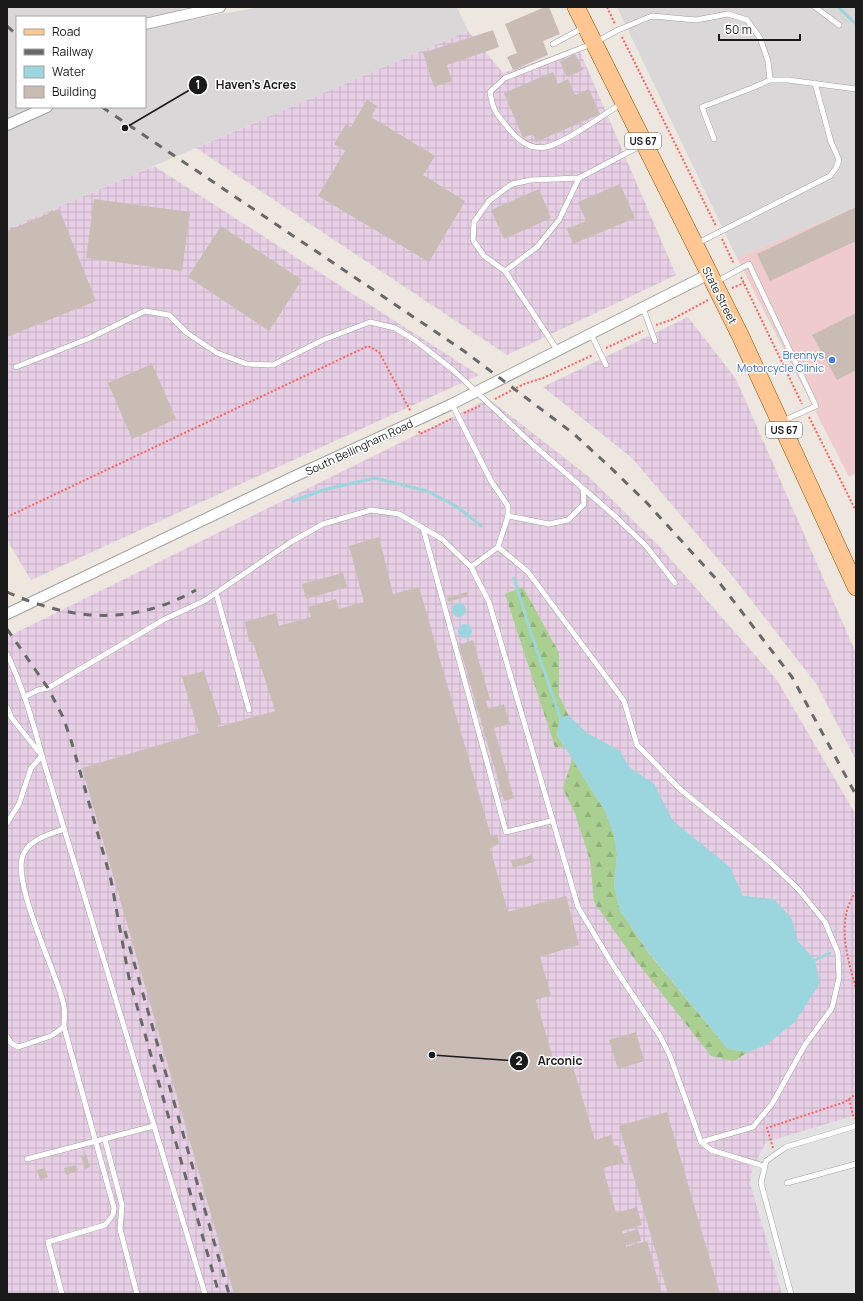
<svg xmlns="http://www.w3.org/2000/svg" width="863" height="1301" viewBox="0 0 863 1301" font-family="Manrope,sans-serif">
<defs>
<pattern id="industrial-grid" width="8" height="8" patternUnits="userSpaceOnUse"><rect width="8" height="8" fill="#e7d0e5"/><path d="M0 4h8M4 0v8" fill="none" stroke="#c6b2c4"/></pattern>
<pattern id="forest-firs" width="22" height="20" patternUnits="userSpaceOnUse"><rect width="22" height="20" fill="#a9d090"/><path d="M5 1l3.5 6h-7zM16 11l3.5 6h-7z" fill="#91b27c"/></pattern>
</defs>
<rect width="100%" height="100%" fill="#ede7df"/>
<g fill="#d9d7d7" fill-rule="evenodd">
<path d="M 7,7 L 181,7 L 184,21 L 260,7 L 457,7 L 468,31 L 7,229 ZM 17,17 L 145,17 L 145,107 L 17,107 Z"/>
<path d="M 617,7 L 856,7 L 856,207 L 737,258 Z"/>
</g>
<path fill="#f0cbcd" d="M 856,207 L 856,473 L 849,477 L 737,258 Z"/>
<g fill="url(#industrial-grid)">
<path d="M 468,31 L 503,73 L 578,47 L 676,275 L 507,355 L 196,148 Z"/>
<path d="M 154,166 L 479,375 L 31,580 L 7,540 L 7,229 Z"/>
<path d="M 688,317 L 736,379 L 856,653 L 856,760 L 817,685 L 734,578 L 632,458 L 543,387 Z"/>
<path d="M 489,399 L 589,477 L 660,547 L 777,680 L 856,815 L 856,1294 L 7,1294 L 7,637 Z"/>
</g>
<g fill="url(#forest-firs)">
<path d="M 523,587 L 559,653 L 559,696 L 569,716 L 560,717 L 557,735 L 564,747 L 555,747 L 505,594 Z"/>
<path d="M 572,759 L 605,811 L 614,835 L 617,854 L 614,886 L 620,911 L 650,955 L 728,1049 L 748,1052 L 734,1061 L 711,1056 L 630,953 L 594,902 L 590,860 L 575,813 L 563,789 Z"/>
</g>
<path fill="#e2e2e2" d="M 856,1115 L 856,1294 L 782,1294 L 750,1183 L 753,1167 L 766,1142 Z"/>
<g fill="#9bd6df">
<circle cx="459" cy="610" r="7"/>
<circle cx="465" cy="631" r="7"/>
<path d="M 569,716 L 587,733 L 620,751 L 629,767 L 654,784 L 673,821 L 730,867 L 743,896 L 774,899 L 792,919 L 797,940 L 815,960 L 820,983 L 795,1022 L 766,1045 L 748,1052 L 728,1049 L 650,954 L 620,911 L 614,886 L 617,854 L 614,835 L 605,811 L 557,735 L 560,717 Z"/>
</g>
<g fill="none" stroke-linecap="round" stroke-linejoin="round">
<g stroke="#9bd6df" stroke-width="3">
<path d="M 838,7 L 856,24"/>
<path d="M 293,501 L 323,490 L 375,478 L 427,491 L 456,506 L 481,526"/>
<path d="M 514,578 L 531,633 L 560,717"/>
<path d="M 815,960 L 830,953"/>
</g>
</g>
<g fill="#c9bcb5">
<path d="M 545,7 L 549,7 L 560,34 L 543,41 L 548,55 L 513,70 L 507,57 L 517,53 L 505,24 Z"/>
<path d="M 493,30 L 499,47 L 447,65 L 452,81 L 434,87 L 423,53 Z"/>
<path d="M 575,54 L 583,70 L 567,77 L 560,62 Z"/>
<path d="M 553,72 L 558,84 L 568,79 L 575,95 L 589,89 L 600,114 L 536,142 L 533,134 L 523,138 L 504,93 Z"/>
<path d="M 367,100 L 377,106 L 371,117 L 435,156 L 423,175 L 465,201 L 429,262 L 318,196 L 345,151 L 334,144 L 346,124 L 351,127 Z"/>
<path d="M 620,184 L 635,218 L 573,244 L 567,229 L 586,221 L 578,202 Z"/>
<path d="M 539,189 L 551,218 L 504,239 L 491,210 Z"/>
<path d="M 94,199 L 190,212 L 182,271 L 86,258 Z"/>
<path d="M 856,207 L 856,241 L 770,281 L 757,254 Z"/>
<path d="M 59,209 L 96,301 L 7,337 L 7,231 Z"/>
<path d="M 221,226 L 302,280 L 269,331 L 188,277 Z"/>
<path d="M 856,313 L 856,370 L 837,380 L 812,335 Z"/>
<path d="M 152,364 L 176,419 L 132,439 L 108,383 Z"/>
<path d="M 379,537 L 393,594 L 419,587 L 491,836 L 497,834 L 499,844 L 490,848 L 508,912 L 566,896 L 579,945 L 540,957 L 551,995 L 536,1000 L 554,1061 L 570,1057 L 595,1140 L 611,1135 L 614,1146 L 618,1145 L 624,1163 L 603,1168 L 616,1213 L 637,1207 L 642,1225 L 622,1231 L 622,1234 L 638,1229 L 641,1241 L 626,1245 L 626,1247 L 647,1241 L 662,1294 L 234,1294 L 82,768 L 199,733 L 182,677 L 204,671 L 221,723 L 218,724 L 218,727 L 275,711 L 253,642 L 249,642 L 245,622 L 276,613 L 279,626 L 311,617 L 308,607 L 336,599 L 339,609 L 364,602 L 349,546 Z"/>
<path d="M 343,573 L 347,587 L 306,599 L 302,584 Z"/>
<path d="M 467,592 L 468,596 L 448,602 L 447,598 Z"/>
<path d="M 473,640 L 490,700 L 486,701 L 488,709 L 504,704 L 510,724 L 494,728 L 514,798 L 504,801 L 459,645 Z"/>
<path d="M 532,855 L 534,862 L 513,868 L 511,861 Z"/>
<path d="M 636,1032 L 644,1061 L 618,1069 L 609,1040 Z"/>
<path d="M 667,1112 L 720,1294 L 668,1294 L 619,1126 Z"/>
<path d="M 86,1154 L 90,1167 L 85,1169 L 81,1156 Z"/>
<path d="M 76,1165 L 78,1171 L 66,1175 L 64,1168 Z"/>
<path d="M 45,1168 L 48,1177 L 40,1180 L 37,1170 Z"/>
</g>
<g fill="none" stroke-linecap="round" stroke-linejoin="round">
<defs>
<g id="lane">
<path d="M 815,7 L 839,25"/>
<path d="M 553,44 L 583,28"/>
<path d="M 621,104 C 603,115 565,143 546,147 C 531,150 518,140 509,129 C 497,114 493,112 490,92 L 505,78 L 594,43 L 618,30 L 652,16 L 696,20 L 728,14 L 747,20 L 760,38 L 768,61 L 770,80"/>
<path d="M 714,139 L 702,107 L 752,88 L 770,80 L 788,80 L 856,89"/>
<path d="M 696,244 L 830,176 L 836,168 L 839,160 L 831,142 L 815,83"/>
<path d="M 505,271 L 537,247 L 559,220 L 579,178"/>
<path d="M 716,282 L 749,264 L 816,406 L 783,421"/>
<path d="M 643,308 L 655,341"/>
<path d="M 591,334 L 606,365"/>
<path d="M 558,351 L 505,271 L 484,256 L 473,240 L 474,222 L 489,201 L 512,184 L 531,180 L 579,178 L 642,145"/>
<path d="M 16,367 L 90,338 L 145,311 L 169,315 L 187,333 L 217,353 L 247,364 L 273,365 L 323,340 L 370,322 L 395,328 L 416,341 L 453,370 L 531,443 L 616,517 L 646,546 L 675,583"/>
<path d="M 452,404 L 491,481 L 508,506 L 508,516 L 498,547 L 471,567"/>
<path d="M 508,516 L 549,524 L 568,520 L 584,504 L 583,489"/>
<path d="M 423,528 L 506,832 L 551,821"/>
<path d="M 498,547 L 528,572 L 624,701 L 637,745 L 681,790 L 771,863 L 799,890 L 825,922 L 838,953 L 839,978 L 832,1008 L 805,1045 L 772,1104 L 753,1127 L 701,1142"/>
<path d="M 216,593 L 249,710"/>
<path d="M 7,654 C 23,687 33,721 42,756 L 205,1294"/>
<path d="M 24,697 L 38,690 L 48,688 L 165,619 L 204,601 L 291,542 L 323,524 L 371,510 L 399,514 L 442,539 L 471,567 L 489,602 L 578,907 L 614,967 L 660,1036 L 670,1056 L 701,1142 L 711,1150 L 764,1166"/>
<path d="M 7,707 L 11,717 L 42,756 L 31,768 L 19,804 L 7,823"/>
<path d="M 7,1037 L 11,1043 L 18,1047 L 51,1036 L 64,1027 C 64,1021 65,1013 64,1006 C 58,974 7,876 25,851 C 33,838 51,834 64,829"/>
<path d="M 105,1140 L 122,1205 L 120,1229 L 137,1294"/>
<path d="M 27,1159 L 154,1126"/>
<path d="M 787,1183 L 856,1164"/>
<path d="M 62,1294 L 48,1242 L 105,1225 L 113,1215 L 114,1208 L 64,1027"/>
<path d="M 791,1294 L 761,1183 L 766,1161 L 786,1147 L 856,1126"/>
</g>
<g id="street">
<path d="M 145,24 L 220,7"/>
<path d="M 7,125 L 47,107"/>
<path d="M 7,614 L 293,477 L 452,404 L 709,274"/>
</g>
<path id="primary" d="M 576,7 L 740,335 L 856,587"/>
</defs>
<use href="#lane" stroke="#a1a1a1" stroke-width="6"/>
<use href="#street" stroke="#a1a1a1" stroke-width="12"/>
<use href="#primary" stroke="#915300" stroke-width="18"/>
<g stroke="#ff605e" stroke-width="2" stroke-dasharray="2 2" stroke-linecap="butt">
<path d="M 607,7 L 615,24"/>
<path d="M 622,37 L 716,226"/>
<path d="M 722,239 L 734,264"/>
<path d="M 741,277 L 802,404"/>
<path d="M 732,288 L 744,283"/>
<path d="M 656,325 L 671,320 L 708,300"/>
<path d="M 606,348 L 643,331"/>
<path d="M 495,399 L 524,384 L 543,378 L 593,355"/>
<path d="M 464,413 L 480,406"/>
<path d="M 809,417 L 856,511"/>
<path d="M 419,431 L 420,434 L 451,419"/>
<path d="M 7,517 L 368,346 L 379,352 L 411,412"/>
<path d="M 856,892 C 835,920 848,959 856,989"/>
<path d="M 849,1099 L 854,1119"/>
<path d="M 773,1148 L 767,1128 L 845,1102 L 856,1094"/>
</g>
<use href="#lane" stroke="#fff" stroke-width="5"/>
<use href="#street" stroke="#fff" stroke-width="10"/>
<use href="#primary" stroke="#ffc692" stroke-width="17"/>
<g stroke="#686868" stroke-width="3" stroke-dasharray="8 8" stroke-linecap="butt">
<path d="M 7,26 L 17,35"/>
<path d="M 102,107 L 464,351 L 574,434 L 611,468 L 647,503 L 718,581 L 792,677 L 856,795"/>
<path d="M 7,592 C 72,621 132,626 196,590"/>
<path d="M 7,629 L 48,688 L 63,717 L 71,740 L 111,880 L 129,978 L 219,1294"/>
<path d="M 125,931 L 229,1294"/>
</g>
</g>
<circle fill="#3f7fe0" stroke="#fff" stroke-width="1.5" cx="832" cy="360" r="4"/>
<g text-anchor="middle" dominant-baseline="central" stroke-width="3" stroke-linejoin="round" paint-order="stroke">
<g fill="#fff" stroke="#5f5f5f" stroke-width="1">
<rect x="625" y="133" width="36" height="16" rx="3"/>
<rect x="766" y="422" width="36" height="16" rx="3"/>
</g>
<g font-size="10" font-weight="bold" fill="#1a1a1a">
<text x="643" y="141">US 67</text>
<text x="784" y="430">US 67</text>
</g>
<g font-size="11" fill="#1a1a1a" stroke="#fff">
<text transform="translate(720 295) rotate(63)">State Street</text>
<text transform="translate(359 447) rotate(-25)">South Bellingham Road</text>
</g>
<g font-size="11" fill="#366cbe" stroke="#fff" text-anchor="end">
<text x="824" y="354">Brennys<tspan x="824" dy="13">Motorcycle Clinic</tspan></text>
</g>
</g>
<path fill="none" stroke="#1a1a1a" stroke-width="1.5" d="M125 128L198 85M432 1055L519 1061"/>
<g fill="#1a1a1a" stroke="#fff" stroke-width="1.5">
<circle cx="125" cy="128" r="4"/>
<circle cx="432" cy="1055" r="4"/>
<circle cx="198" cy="85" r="10"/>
<circle cx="519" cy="1061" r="10"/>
</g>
<g font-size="12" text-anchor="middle" font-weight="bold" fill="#fff">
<text x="198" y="89">1</text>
<text x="519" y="1065">2</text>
</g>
<g font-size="12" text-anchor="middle" font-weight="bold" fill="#1a1a1a" stroke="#fff" stroke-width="3" stroke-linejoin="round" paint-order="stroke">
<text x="256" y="89">Haven's Acres</text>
<text x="560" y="1065">Arconic</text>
</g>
<rect width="863" height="1301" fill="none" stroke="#1a1a1a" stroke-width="16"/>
<rect x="16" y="16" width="130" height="92" fill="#ffffff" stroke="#a3a3a3"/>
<rect x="24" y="29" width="20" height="6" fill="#ffc692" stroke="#a3a3a3"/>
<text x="52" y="36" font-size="12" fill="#1a1a1a">Road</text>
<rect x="24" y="49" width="20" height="6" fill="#686868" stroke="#a3a3a3"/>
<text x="52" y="56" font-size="12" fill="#1a1a1a">Railway</text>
<rect x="24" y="66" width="20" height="12" fill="#9bd6df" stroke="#a3a3a3"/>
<text x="52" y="76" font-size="12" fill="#1a1a1a">Water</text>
<rect x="24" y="86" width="20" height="12" fill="#c9bcb5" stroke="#a3a3a3"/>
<text x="52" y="96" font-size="12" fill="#1a1a1a">Building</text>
<path d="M719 34v6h81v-6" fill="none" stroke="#1a1a1a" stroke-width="2"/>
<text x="725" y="34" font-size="12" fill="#1a1a1a" stroke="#ffffff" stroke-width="3" paint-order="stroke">50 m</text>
</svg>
